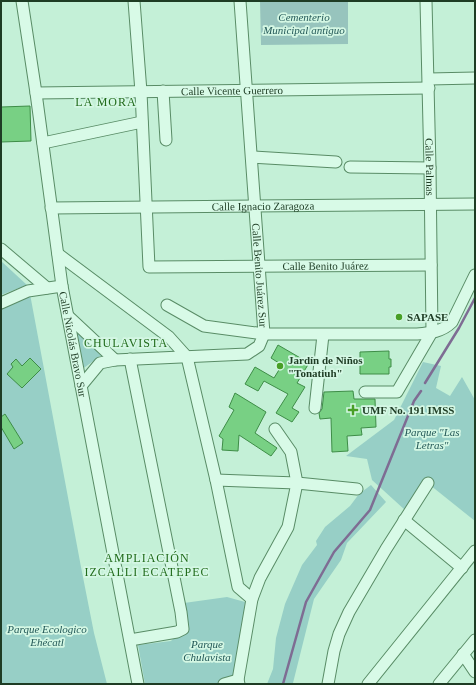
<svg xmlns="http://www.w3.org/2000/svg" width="476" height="685" viewBox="0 0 476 685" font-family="'Times New Roman',serif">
<rect width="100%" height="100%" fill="#c4f0d7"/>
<g fill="#97cfc6">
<path d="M 1,261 L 27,285 L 1,295 Z"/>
<path d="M 30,294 L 81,567 L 94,633 L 107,684 L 1,684 L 1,306 Z"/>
<path d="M 73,329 L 103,354 L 81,370 Z"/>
<path d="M 423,362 L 441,366 L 436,388 L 450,396 L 462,377 L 475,400 L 475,521 L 425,481 L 405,510 L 372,480 L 367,459 L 346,456 L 394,420 Z"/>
<path d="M 371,485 L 386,502 L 347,543 L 341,560 L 314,599 L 293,683 L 267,684 L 273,669 L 276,638 L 285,604 L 302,565 L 317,545 L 316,541 L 325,527 L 350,506 L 359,494 Z"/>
<path d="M 227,597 L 245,602 L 241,644 L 240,684 L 145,684 L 138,645 L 171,641 L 186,625 L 184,603 Z"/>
</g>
<path fill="#97c4bd" d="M 260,1 L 348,1 L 348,44 L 261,45 Z"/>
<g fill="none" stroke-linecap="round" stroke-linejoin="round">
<g stroke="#7e6c93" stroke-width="2.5">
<path d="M 425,383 L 459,328 L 475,298"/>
<path d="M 283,684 L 306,602 L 334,552 L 370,510 L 414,401 L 421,391"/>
</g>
</g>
<g fill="#78d084" stroke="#3e8d47">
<path d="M 30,106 L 31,141 L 1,142 L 1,107 Z"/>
<path d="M 278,345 L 309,363 L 297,383 L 305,387 L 292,408 L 299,412 L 292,422 L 276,413 L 288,394 L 264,381 L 258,391 L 245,384 L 255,367 L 274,378 L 282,365 L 271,358 Z"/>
<path d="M 389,351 L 389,359 L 391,359 L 391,367 L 389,367 L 389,374 L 360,374 L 360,352 Z"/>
<path d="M 30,358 L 41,369 L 22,388 L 7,374 L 13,367 L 11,364 L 16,359 L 22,366 Z"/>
<path d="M 353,391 L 354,399 L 375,399 L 376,427 L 361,428 L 362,435 L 347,436 L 348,451 L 332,452 L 331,418 L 320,419 L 319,413 L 322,409 L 324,392 Z"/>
<path d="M 235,393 L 266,412 L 255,433 L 277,448 L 271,456 L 239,435 L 238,451 L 222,450 L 223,439 L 219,436 L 234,410 L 229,407 Z"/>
<path d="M 5,414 L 23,443 L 14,449 L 1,427 L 1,417 Z"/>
</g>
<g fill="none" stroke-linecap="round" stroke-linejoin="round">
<defs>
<g id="minor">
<path id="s1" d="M 22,1 L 36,93 L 62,286 L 138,684"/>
<path id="s2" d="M 134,1 L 141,92 L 149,267 L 431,265"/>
<path id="s3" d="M 240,1 L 264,334"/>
<path id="s4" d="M 426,1 L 430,168 L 432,332"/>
<path d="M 429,79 L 475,78"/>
<path d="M 163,91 L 166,140"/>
<path id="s5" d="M 36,93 L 429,88"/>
<path d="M 43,143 L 142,122"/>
<path d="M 252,157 L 336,162"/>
<path d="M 350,167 L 430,168"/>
<path id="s6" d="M 51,208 L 475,204"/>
<path d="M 1,249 L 47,288"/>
<path d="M 58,254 L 169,337 L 187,357 L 216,480 L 238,587 L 252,599"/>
<path d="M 1,303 L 28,291 L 62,286"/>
<path d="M 167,305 L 204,326 L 264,334 L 417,334 C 430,333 442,332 452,322 L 475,275"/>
<path d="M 68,316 L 115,360"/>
<path d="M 130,359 L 181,612 L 183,629 L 177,632 L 130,640"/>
<path d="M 81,386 L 100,363 L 115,360 L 247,354 L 259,346 L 264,334"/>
<path d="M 365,392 L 397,392 L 432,332"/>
<path d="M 315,408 L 323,335"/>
<path d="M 216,480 L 297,483 L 357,489"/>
<path d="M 404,520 L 462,568"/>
<path d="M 463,654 L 475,672"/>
<path d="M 224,684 L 238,680"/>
<path d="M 239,684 L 238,680 L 252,599 L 260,578 L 288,527 L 297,483 L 291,452 L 275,429"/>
<path d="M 328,684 L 334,651 L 339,634 L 349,612 L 386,549 L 428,483"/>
<path d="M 368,684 L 475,551"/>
<path d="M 439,684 L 475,640"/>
</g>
</defs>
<use href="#minor" stroke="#598c66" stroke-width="13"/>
<use href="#minor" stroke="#d8fae7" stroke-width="11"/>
</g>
<g fill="#489f26" stroke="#d4f7e4" stroke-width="1.5">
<circle cx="399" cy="317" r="4"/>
<circle cx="280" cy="366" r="4"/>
<path d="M351 404h4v4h4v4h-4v4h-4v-4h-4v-4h4z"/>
</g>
<g text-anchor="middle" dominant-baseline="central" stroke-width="3.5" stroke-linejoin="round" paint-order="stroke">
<g font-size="11" font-style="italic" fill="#245958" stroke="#d4f7e4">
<text x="304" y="17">Cementerio<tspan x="304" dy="13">Municipal antiguo</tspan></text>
<text x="432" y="432">Parque "Las<tspan x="432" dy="13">Letras"</tspan></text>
<text x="47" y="629">Parque Ecologico<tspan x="47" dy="13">Ehécatl</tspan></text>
<text x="207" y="644">Parque<tspan x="207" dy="13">Chulavista</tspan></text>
</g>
<g font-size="11" fill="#1e3c24" stroke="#d4f7e4">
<text stroke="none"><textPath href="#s5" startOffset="196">Calle Vicente Guerrero</textPath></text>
<text stroke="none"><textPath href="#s4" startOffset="166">Calle Palmas</textPath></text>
<text stroke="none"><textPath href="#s6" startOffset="212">Calle Ignacio Zaragoza</textPath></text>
<text stroke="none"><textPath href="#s2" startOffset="443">Calle Benito Juárez</textPath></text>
<text stroke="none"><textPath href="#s3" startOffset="275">Calle Benito Juárez Sur</textPath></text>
<text stroke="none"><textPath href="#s1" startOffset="347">Calle Nicolás Bravo Sur</textPath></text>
</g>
<g font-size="11" font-weight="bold" fill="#1e3c24" stroke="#d4f7e4" text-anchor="start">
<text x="407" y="317">SAPASE</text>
<text x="288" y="360">Jardín de Niños<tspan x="288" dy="13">"Tonatiuh"</tspan></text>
<text x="362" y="410">UMF No. 191 IMSS</text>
</g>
<g font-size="12" letter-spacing="1" fill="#216b1b" stroke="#d4f7e4">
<text x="106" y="102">LA MORA</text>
<text x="126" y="343">CHULAVISTA</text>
<text x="147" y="558">AMPLIACIÓN<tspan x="147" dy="14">IZCALLI ECATEPEC</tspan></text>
</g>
</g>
<rect width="476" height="685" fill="none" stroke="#1e3c24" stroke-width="4"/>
</svg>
